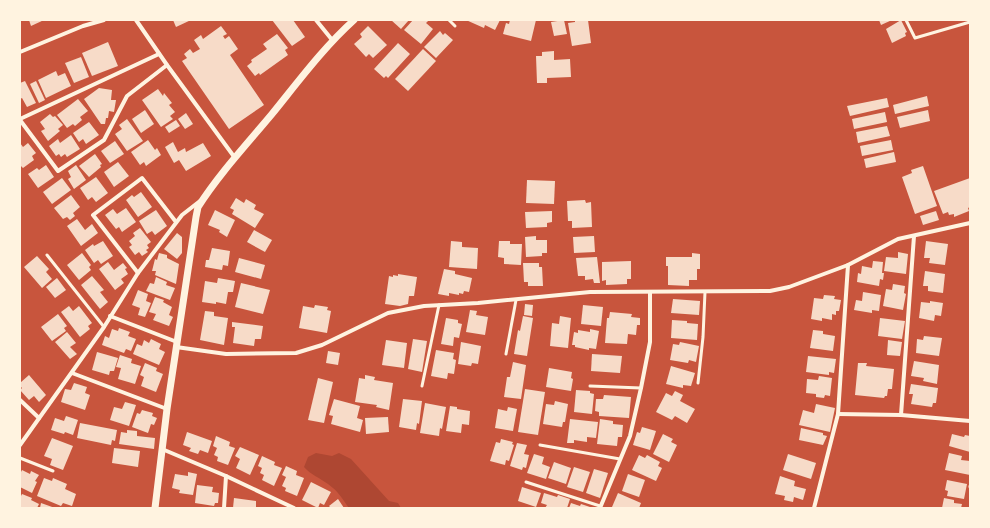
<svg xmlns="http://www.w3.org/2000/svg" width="990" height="528" viewBox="0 0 990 528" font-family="Figtree,sans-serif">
<rect width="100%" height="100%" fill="#c8553d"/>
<path fill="#ae4732" d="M 316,453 L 332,456 L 339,453 L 351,459 L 389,501 L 398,503 L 401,508 L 349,508 C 341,497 339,492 328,484 C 320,478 311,475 304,467 L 308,457 Z"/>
<g fill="#f7dbc8">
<path d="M 29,20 L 44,20 L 31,26 Z"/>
<path d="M 173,20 L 191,20 L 176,27 Z"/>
<path d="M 272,20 L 293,20 L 305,37 L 292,46 Z"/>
<path d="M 391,20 L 409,20 L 401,29 Z"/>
<path d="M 413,20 L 429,20 L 426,23 L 433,29 L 421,44 L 404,30 Z"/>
<path d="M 466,20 L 500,20 L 495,30 L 485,25 L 484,28 Z"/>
<path d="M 510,20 L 536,20 L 531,41 L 503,34 L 506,23 L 509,24 Z"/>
<path d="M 564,20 L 567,34 L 554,36 L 551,22 Z"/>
<path d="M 575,20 L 588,20 L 591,43 L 572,46 L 568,23 L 575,22 Z"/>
<path d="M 879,20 L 892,20 L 881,25 Z"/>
<path d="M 901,20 L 907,32 L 905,33 L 906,36 L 892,43 L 886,29 Z"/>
<path d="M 221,26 L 227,34 L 223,36 L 225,39 L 229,36 L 238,49 L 230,55 L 264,105 L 229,129 L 182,61 L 187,58 L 184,54 L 190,49 L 193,53 L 200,49 L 194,40 L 201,35 L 203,39 Z"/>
<path d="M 368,26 L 387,45 L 373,58 L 369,54 L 366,57 L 354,44 L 362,37 L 360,34 Z"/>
<path d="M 440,31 L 443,35 L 445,33 L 453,40 L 436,58 L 424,47 Z"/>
<path d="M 277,34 L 288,48 L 285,50 L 288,55 L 260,75 L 259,73 L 255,76 L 247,66 L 252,62 L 251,60 L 267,49 L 263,44 Z"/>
<path d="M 108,42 L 118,66 L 92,76 L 82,53 Z"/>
<path d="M 398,43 L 410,54 L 388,78 L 386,76 L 384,78 L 374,69 Z"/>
<path d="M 423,49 L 436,61 L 408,91 L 395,79 Z"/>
<path d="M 554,51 L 554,60 L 570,59 L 571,77 L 547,78 L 547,83 L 537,83 L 536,56 L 542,56 L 542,52 Z"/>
<path d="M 81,57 L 89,77 L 74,83 L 65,63 Z"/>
<path d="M 56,71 L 58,76 L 65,73 L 71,86 L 46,98 L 38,80 Z"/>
<path d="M 25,81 L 36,103 L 27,107 L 22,98 L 20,99 L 20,83 Z"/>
<path d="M 36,81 L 45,100 L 39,103 L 30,84 Z"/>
<path d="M 99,88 L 112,90 L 111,100 L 116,100 L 114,112 L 109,111 L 108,118 L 106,118 L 105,124 L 101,124 L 84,99 Z"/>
<path d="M 158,89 L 163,96 L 164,93 L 172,103 L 169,105 L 175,112 L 170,116 L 173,119 L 161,127 L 142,100 Z"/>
<path d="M 927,96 L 929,106 L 895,114 L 893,105 Z"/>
<path d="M 887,98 L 889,107 L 850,116 L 847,106 Z"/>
<path d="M 78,99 L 88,111 L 80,117 L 82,120 L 75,126 L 73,124 L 67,128 L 57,115 Z"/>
<path d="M 145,110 L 154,124 L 141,133 L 132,119 Z"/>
<path d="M 928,110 L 930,121 L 900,128 L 897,117 Z"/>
<path d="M 885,112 L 887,122 L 854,129 L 852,119 Z"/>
<path d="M 186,113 L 193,124 L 185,129 L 178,119 Z"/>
<path d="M 50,114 L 53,117 L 55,116 L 63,125 L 58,129 L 60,131 L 48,141 L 41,131 L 45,129 L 40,122 Z"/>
<path d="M 127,119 L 143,141 L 127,151 L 115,134 L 122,129 L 119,125 Z"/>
<path d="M 176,120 L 180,126 L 169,133 L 165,127 Z"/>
<path d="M 89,122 L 99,135 L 86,144 L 83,139 L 79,142 L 73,133 Z"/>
<path d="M 887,126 L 890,136 L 858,143 L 856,132 Z"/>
<path d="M 71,135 L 80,149 L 67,157 L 65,154 L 61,157 L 59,154 L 56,156 L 49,146 L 58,139 L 60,143 Z"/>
<path d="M 148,140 L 155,150 L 157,148 L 161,155 L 146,166 L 144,162 L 140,165 L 131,152 Z"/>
<path d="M 891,140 L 893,150 L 862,156 L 860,146 Z"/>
<path d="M 115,141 L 124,154 L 110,163 L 101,151 Z"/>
<path d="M 173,142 L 178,152 L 185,148 L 186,152 L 203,143 L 211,156 L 186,171 L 179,160 L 174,163 L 165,147 Z"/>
<path d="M 20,143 L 23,147 L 28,143 L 36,153 L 32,156 L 34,160 L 23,168 L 20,165 Z"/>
<path d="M 894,152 L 896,162 L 866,168 L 864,159 Z"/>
<path d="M 95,154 L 102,164 L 100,165 L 101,167 L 89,177 L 79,166 Z"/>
<path d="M 118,162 L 129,176 L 114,187 L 104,172 Z"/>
<path d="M 46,165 L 54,177 L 38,188 L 28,174 L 37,168 L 39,170 Z"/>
<path d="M 76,165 L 86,180 L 74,189 L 68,179 L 71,177 L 68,171 Z"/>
<path d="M 923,166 L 937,206 L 915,214 L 902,177 L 912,173 L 911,170 Z"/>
<path d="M 96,177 L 108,193 L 96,202 L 92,197 L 88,200 L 80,188 Z"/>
<path d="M 62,178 L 71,190 L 52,204 L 43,192 Z"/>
<path d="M 970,178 L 970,207 L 968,208 L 969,211 L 954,217 L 954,214 L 949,215 L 948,212 L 943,214 L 934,191 Z"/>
<path d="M 527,180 L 555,181 L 554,204 L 526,203 Z"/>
<path d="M 141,192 L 152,207 L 138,217 L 126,200 L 132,195 L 134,197 Z"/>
<path d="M 71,195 L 80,207 L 73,213 L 75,216 L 70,220 L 67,217 L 63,219 L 54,208 Z"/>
<path d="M 236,198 L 244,203 L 246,199 L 256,205 L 254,209 L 264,214 L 255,228 L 232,214 L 234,210 L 230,208 Z"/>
<path d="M 585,200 L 586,203 L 591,202 L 592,227 L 572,228 L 572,221 L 568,221 L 567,201 Z"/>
<path d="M 126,208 L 136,222 L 122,232 L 119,227 L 116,229 L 105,215 L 113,209 L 117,214 Z"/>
<path d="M 156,210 L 167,226 L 155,235 L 152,231 L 147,234 L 139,221 Z"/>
<path d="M 215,210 L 235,220 L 227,237 L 219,232 L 220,230 L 208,225 Z"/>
<path d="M 552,211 L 552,222 L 547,223 L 547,227 L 526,228 L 525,212 Z"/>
<path d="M 936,211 L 939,220 L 923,225 L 920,216 Z"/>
<path d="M 77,219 L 85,230 L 92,224 L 98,233 L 81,246 L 67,226 Z"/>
<path d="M 140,228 L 151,242 L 147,245 L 149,248 L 146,250 L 148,252 L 142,256 L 139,252 L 135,255 L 129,247 L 132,245 L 129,241 L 135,236 L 133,233 Z"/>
<path d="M 254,230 L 272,240 L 265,252 L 247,242 Z"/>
<path d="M 177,233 L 182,237 L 182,253 L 177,259 L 164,249 Z"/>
<path d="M 536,236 L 536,240 L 547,240 L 547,253 L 542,253 L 542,256 L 526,257 L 525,237 Z"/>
<path d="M 594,236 L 595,252 L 574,253 L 573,237 Z"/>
<path d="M 103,241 L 113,256 L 101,264 L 98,260 L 94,263 L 85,250 L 93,244 L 94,246 Z"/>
<path d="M 451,241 L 462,242 L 462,247 L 478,248 L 477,269 L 449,267 Z"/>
<path d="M 499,241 L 510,241 L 510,244 L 522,244 L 521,265 L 504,264 L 504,258 L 498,257 Z"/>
<path d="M 926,241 L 948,244 L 945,265 L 929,263 L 930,258 L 924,258 Z"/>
<path d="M 212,248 L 230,251 L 228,266 L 223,265 L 222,270 L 205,267 L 206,260 L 209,260 Z"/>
<path d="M 898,252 L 908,254 L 906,274 L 884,271 L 886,257 L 898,258 Z"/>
<path d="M 82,253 L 91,265 L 89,267 L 91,270 L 79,280 L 67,265 Z"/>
<path d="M 159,253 L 167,255 L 167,258 L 179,264 L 176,284 L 155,275 L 156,271 L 152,271 L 155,259 L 157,260 Z"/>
<path d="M 692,253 L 700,254 L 700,269 L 697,269 L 697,280 L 689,280 L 689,286 L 668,285 L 668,266 L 666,266 L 666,257 L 692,257 Z"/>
<path d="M 37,256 L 49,269 L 46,272 L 52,279 L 42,288 L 24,267 Z"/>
<path d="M 597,257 L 600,283 L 594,283 L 593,279 L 585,280 L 585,276 L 578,276 L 576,258 Z"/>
<path d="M 239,258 L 265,265 L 261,279 L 235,272 Z"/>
<path d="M 631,261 L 631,279 L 627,279 L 627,284 L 606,285 L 606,280 L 602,281 L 602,262 Z"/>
<path d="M 873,261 L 883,262 L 882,273 L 884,273 L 883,280 L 880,279 L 879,286 L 857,282 L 858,273 L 861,274 L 862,266 L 872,268 Z"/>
<path d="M 108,262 L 114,270 L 123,263 L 127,268 L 125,269 L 128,274 L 121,279 L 124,283 L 115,290 L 99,269 Z"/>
<path d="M 523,263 L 539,263 L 539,267 L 542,267 L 543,286 L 528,286 L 528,282 L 524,282 Z"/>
<path d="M 444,269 L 455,271 L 455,274 L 472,278 L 469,292 L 464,291 L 463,294 L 459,293 L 459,295 L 449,293 L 449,296 L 438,294 Z"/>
<path d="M 925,271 L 945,274 L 943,293 L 928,291 L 928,286 L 923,286 Z"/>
<path d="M 398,274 L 417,277 L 414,296 L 409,296 L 408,304 L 400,306 L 385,304 L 389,276 L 393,277 L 393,275 L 398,276 Z"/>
<path d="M 92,276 L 104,290 L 100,292 L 108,302 L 100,309 L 81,285 Z"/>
<path d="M 156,277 L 167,282 L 166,285 L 175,288 L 170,300 L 146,291 L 150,283 L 154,284 Z"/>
<path d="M 57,278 L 66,290 L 55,298 L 46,287 Z"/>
<path d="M 218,278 L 235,281 L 233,292 L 228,292 L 226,304 L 216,302 L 216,304 L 202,302 L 205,281 L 217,283 Z"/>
<path d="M 241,283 L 270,290 L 263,314 L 235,307 Z"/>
<path d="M 893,284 L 905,286 L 904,293 L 906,294 L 903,310 L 883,306 L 886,289 L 892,290 Z"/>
<path d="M 138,290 L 148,294 L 146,301 L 151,303 L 145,317 L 138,315 L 140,308 L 132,305 Z"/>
<path d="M 863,292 L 881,295 L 879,311 L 872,310 L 872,313 L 854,310 L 856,300 L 862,301 Z"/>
<path d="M 824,295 L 835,296 L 834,299 L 841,300 L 839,311 L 836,311 L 836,315 L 832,314 L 832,320 L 822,318 L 822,321 L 811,319 L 814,298 L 823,299 Z"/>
<path d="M 155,297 L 164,300 L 163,302 L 172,307 L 169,315 L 173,317 L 169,326 L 153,320 L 156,314 L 149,312 Z"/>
<path d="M 673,299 L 700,301 L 699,315 L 671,313 Z"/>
<path d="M 930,301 L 943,303 L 941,316 L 935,315 L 934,321 L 919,318 L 921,302 L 930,303 Z"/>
<path d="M 525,304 L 533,305 L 532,316 L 524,315 Z"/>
<path d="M 315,305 L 328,307 L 327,310 L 331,311 L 327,333 L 299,328 L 303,306 L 314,308 Z"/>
<path d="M 583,305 L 603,307 L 601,326 L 581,324 Z"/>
<path d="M 69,306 L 73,311 L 79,306 L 92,323 L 88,326 L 90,329 L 80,337 L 61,312 Z"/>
<path d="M 470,310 L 477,311 L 476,315 L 488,317 L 485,335 L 466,332 Z"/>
<path d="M 205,311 L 214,312 L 214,316 L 228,318 L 224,345 L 200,340 Z"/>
<path d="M 610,312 L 632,314 L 631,317 L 640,318 L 640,325 L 637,325 L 636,335 L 628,334 L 627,344 L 605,343 L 607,318 L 609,318 Z"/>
<path d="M 58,314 L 67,326 L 64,328 L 66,331 L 52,341 L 41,327 Z"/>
<path d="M 523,316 L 533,318 L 527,356 L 514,354 L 518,330 L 520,331 Z"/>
<path d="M 560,316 L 571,318 L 568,348 L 550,346 L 552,323 L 559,324 Z"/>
<path d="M 446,318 L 458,320 L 458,323 L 462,324 L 459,338 L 454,337 L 453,346 L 441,344 Z"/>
<path d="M 880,318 L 905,321 L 902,339 L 878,336 Z"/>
<path d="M 672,320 L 687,321 L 687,323 L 698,324 L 697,340 L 671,338 Z"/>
<path d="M 232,322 L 263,326 L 261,339 L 255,339 L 254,346 L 233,343 L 235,327 L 232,327 Z"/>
<path d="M 119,328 L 130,332 L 128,336 L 136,339 L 131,351 L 126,349 L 124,353 L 102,345 L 105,336 L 109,338 L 112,329 L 118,331 Z"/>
<path d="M 590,329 L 599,331 L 596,349 L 589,348 L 589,350 L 575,347 L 575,345 L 572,345 L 574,332 L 578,333 L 578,330 L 590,332 Z"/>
<path d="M 813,330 L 823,331 L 823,334 L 835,336 L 833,351 L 810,348 Z"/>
<path d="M 67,332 L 76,343 L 70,347 L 77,354 L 70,359 L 55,342 Z"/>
<path d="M 924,336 L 942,338 L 939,356 L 916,353 L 917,339 L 923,340 Z"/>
<path d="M 151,339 L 161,344 L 159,349 L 165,352 L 159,365 L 133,354 L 137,344 L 142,346 L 144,340 L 149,343 Z"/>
<path d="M 413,339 L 427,341 L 422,372 L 408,369 Z"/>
<path d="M 386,340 L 407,343 L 404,368 L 382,365 Z"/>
<path d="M 888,340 L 902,342 L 900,356 L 887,355 Z"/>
<path d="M 461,342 L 481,346 L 478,364 L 472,363 L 471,366 L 458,364 Z"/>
<path d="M 680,342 L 699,346 L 696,362 L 689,360 L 688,363 L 670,360 L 673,344 L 679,345 Z"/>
<path d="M 436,350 L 454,353 L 453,359 L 456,360 L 454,374 L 448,373 L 447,379 L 431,376 Z"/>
<path d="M 328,351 L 340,353 L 338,365 L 326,363 Z"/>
<path d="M 97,352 L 118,358 L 114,371 L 110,371 L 109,375 L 92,370 Z"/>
<path d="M 592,354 L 622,356 L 620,373 L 591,371 Z"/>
<path d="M 120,355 L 132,359 L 131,363 L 141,366 L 135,384 L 118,379 L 121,368 L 116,367 Z"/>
<path d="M 808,356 L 836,359 L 834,373 L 829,372 L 829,375 L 806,372 Z"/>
<path d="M 914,361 L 939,365 L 937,384 L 923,381 L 924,378 L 911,376 Z"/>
<path d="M 513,362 L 526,365 L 521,399 L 504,397 L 507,377 L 510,377 Z"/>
<path d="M 145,363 L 157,368 L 156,371 L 163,374 L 156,392 L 141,386 L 144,377 L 140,375 Z"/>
<path d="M 858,363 L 867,363 L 866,366 L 894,369 L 892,389 L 888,389 L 887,396 L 885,396 L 884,398 L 855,395 Z"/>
<path d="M 671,366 L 695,373 L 691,386 L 683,385 L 683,388 L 666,384 Z"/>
<path d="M 549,368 L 572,372 L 571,378 L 573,379 L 571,391 L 546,387 Z"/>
<path d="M 29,375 L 46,395 L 39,402 L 34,396 L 29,400 L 20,390 L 22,388 L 20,386 L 20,383 Z"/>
<path d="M 365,375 L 375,377 L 374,380 L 393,383 L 389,410 L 376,407 L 377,405 L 355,402 L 359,378 L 365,379 Z"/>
<path d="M 819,376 L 832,378 L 830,396 L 825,395 L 824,398 L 816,397 L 816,394 L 806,393 L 807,379 L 818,380 Z"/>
<path d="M 318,378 L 333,382 L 324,423 L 308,420 Z"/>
<path d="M 74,383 L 87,387 L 85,393 L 90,395 L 85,410 L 61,402 L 65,389 L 71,390 Z"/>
<path d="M 911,384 L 938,388 L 936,403 L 933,403 L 932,407 L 911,404 L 913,394 L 909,394 Z"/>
<path d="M 525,389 L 545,392 L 538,435 L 518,432 Z"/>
<path d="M 576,390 L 590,391 L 590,393 L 594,394 L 592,414 L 574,412 Z"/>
<path d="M 675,391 L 683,395 L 680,401 L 695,409 L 687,423 L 675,416 L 672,420 L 656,412 L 666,393 L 672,396 Z"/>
<path d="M 604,395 L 631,397 L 629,418 L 599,416 L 599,412 L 595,411 L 596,399 L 603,399 Z"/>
<path d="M 334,399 L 360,406 L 357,418 L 363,420 L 360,432 L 331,424 L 333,416 L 329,415 Z"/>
<path d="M 403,399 L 422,401 L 419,424 L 417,423 L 416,430 L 399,427 Z"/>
<path d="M 555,401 L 568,404 L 565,422 L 563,422 L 562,427 L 543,424 L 546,404 L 554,405 Z"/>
<path d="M 125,402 L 136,405 L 129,426 L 110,420 L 114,407 L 122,409 Z"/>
<path d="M 425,403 L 446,407 L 442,429 L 440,428 L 439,436 L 420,433 Z"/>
<path d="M 816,404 L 835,408 L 830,432 L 799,425 L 803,410 L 814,413 Z"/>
<path d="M 450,406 L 457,407 L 457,409 L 470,411 L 469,425 L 462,424 L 461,433 L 446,431 Z"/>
<path d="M 508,407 L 517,409 L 513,431 L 495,428 L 498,409 L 507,411 Z"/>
<path d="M 142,410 L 153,413 L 152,416 L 157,418 L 154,425 L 151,424 L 148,433 L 132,427 L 137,413 L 140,414 Z"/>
<path d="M 66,416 L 78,420 L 73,435 L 65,432 L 64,434 L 51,430 L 55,418 L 64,421 Z"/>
<path d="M 388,417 L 389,432 L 366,434 L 365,418 Z"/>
<path d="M 570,419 L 598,422 L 596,438 L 587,437 L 587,442 L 574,440 L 574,443 L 567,443 Z"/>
<path d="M 600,419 L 613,421 L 613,424 L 623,425 L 622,437 L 618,437 L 617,446 L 597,444 Z"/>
<path d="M 80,423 L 117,430 L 115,441 L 112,440 L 111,445 L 77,438 Z"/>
<path d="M 642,427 L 656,431 L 650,450 L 633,445 L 637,432 L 640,433 Z"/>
<path d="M 801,428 L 823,433 L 823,435 L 827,436 L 823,445 L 799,440 Z"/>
<path d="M 127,430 L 137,431 L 137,436 L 155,438 L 154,449 L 119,444 L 121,432 L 127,433 Z"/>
<path d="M 187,432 L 212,441 L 208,453 L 200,450 L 198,454 L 189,451 L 191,448 L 183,445 Z"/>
<path d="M 663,434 L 673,439 L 671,442 L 677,445 L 669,462 L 653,454 Z"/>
<path d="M 952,434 L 964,437 L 965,435 L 970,436 L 970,452 L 949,446 Z"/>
<path d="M 216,436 L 230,442 L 229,446 L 235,448 L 228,465 L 217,461 L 218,457 L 214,455 L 217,448 L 213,446 Z"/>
<path d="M 52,438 L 73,446 L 63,470 L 50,465 L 52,459 L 44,456 Z"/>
<path d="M 501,439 L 513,442 L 512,444 L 514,445 L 509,461 L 506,460 L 505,465 L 490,461 L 496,442 L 500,443 Z"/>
<path d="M 517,443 L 527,445 L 524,454 L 529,455 L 526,468 L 523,467 L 522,470 L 510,466 Z"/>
<path d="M 240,447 L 259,455 L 250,475 L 236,468 L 240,459 L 235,456 Z"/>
<path d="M 114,448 L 140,451 L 138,467 L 112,463 Z"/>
<path d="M 949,453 L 962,456 L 961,460 L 970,461 L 970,475 L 945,470 Z"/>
<path d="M 534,454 L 544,457 L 542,464 L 550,467 L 546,479 L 527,473 Z"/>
<path d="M 788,454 L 816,463 L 811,479 L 783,470 Z"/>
<path d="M 639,455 L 645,458 L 647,455 L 660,462 L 658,466 L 662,468 L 656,481 L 632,470 Z"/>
<path d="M 262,456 L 275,462 L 274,465 L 282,468 L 274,486 L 262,480 L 264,475 L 260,473 L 262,468 L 258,466 Z"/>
<path d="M 554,462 L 571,468 L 566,484 L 548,478 Z"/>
<path d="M 286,466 L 297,471 L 296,475 L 304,478 L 297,496 L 285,491 L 286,488 L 282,486 L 286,477 L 282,475 Z"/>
<path d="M 574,467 L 590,472 L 583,492 L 567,487 Z"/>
<path d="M 594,469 L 608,473 L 600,498 L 586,493 Z"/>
<path d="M 22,470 L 30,474 L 31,471 L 39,475 L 35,481 L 37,482 L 32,493 L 20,487 L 20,472 L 21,472 Z"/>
<path d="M 188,472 L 197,474 L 193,495 L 179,493 L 180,490 L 172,488 L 175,474 L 188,476 Z"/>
<path d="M 628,474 L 645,480 L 639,497 L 622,491 Z"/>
<path d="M 780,476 L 795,481 L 794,486 L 806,489 L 803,500 L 794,497 L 793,502 L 784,500 L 785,496 L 775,494 Z"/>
<path d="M 44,478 L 52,481 L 53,478 L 67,484 L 65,489 L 76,494 L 72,506 L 63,503 L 61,506 L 37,496 Z"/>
<path d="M 947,480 L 967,484 L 964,499 L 947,496 L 948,491 L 945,490 Z"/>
<path d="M 311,482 L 331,492 L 324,505 L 320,503 L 318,508 L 302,500 Z"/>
<path d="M 197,485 L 213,487 L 212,492 L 219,493 L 218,503 L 215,503 L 214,506 L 195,503 Z"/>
<path d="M 522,487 L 541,493 L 536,507 L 518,501 Z"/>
<path d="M 544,493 L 557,497 L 558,495 L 570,499 L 567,508 L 545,508 L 547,505 L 541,503 Z"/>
<path d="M 618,493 L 641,503 L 639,508 L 615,508 L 612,507 Z"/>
<path d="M 22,494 L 32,498 L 31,500 L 39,504 L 37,508 L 20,508 L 20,498 Z"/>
<path d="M 234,498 L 256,501 L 256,508 L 233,508 Z"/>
<path d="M 944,498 L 954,500 L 954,503 L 962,504 L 961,508 L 942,508 Z"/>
<path d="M 338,499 L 344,508 L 331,508 L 329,506 Z"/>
<path d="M 41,503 L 55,508 L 40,508 Z"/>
<path d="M 571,503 L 580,506 L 581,504 L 593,508 L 569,508 Z"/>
</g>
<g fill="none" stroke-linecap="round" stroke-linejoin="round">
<g stroke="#fff3e0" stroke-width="3">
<path d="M 449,20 L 455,26"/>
<path d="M 906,20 L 915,38 L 970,22"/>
<path d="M 47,255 L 104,327"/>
<path d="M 506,354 L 516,300"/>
<path d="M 698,383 L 703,337 L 705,292"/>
<path d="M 422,386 L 439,305"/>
<path d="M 590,386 L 641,388"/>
<path d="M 540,445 L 620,459"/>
<path d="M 20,458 L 53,471"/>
<path d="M 526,482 L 600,506"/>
<path d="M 970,487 L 970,486"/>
</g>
<g stroke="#fff3e0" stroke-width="4">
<path d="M 136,20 L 167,65 L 235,158"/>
<path d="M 316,20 L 333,41"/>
<path d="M 20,52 L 83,26 L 104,20"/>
<path d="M 20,119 L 159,54"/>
<path d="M 20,120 L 58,171 L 104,140 L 127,96 L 167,65"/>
<path d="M 138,273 L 93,215 L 142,178 L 176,222"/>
<path d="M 110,316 L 177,342"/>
<path d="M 176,347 L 226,354 L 296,353 L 322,345 L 388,313 L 424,306 L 478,303 L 590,292 L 770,291 L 789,287 L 848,265 L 898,239 L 970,223"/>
<path d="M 72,373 L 167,409"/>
<path d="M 20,400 L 39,418"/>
<path d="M 838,414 L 901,415 L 970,421"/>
<path d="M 901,415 L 914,236"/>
<path d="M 20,445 L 104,327 L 138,273 L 182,215 L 200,201"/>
<path d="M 162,449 L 226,476 L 294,508"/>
<path d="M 224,508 L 226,476"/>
<path d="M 600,508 L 630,436 L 641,388 L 650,342 L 650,292"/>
<path d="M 814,508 L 838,414 L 848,265"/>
</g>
<path stroke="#fff3e0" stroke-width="7" d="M 155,508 L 167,409 L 196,217 L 198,207 C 219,174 247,144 272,114 C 298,82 323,48 354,20"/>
</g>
<rect width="990" height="528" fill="none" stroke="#fff3e0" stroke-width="42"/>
</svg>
